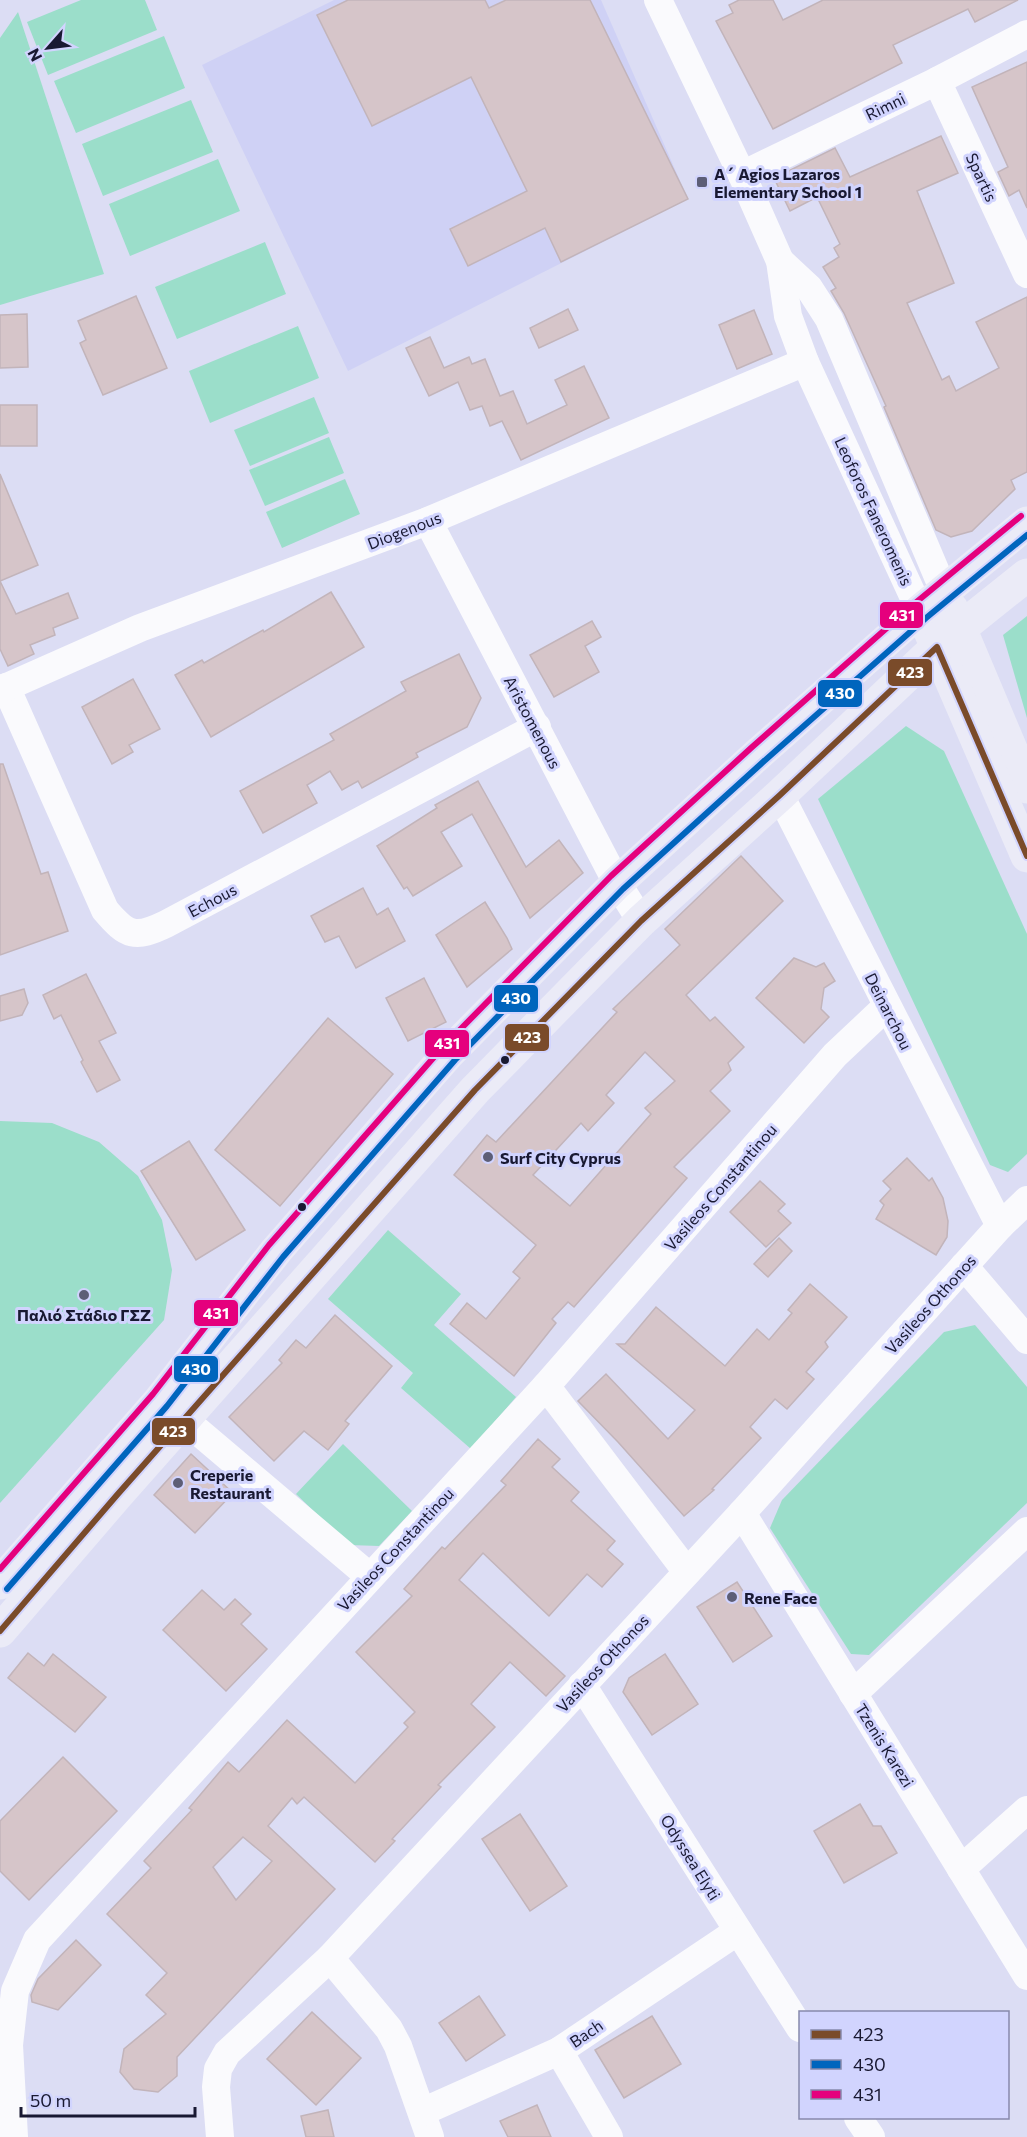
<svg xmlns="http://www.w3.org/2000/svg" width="1027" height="2137" viewBox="0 0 1027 2137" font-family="Commissioner,sans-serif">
<rect width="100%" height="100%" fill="#dcddf4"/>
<path fill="#cfd1f5" d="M 334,0 L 601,0 L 688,199 L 348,371 L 202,65 Z"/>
<g fill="#9bdeca">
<path d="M 81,0 L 145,0 L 157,30 L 48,75 L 27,22 Z"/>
<path d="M 18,12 L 104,274 L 0,305 L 0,38 Z"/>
<path d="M 164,36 L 185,88 L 76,133 L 54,81 Z"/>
<path d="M 191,100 L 213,152 L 103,196 L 82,144 Z"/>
<path d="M 218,159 L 240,211 L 130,256 L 109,204 Z"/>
<path d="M 265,242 L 286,294 L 177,339 L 155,287 Z"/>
<path d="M 298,326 L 319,378 L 210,423 L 189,371 Z"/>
<path d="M 314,397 L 329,433 L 250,466 L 234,430 Z"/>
<path d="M 329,437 L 344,473 L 265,506 L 249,470 Z"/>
<path d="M 345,479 L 360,514 L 282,548 L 266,512 Z"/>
<path d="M 1027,616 L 1027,718 L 1003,635 Z"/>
<path d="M 906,726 L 944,751 L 1027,934 L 1027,1154 L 1008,1172 L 990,1165 L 818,799 Z"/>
<path d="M 0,1121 L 52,1123 L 99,1142 L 138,1176 L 162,1220 L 172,1270 L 164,1320 L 0,1503 Z"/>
<path d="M 388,1230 L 461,1294 L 434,1325 L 516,1397 L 471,1449 L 401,1388 L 413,1373 L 328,1299 Z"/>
<path d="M 975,1325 L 1027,1387 L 1027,1503 L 869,1655 L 851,1654 L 770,1528 L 782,1500 L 944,1332 Z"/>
<path d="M 343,1444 L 412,1511 L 379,1546 L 349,1545 L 296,1494 Z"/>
</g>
<g fill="#d6c5c9" stroke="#c2b4ba" stroke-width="1.5" fill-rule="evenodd">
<path d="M 348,0 L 485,0 L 489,8 L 506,0 L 590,0 L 688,199 L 561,262 L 545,228 L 468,266 L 450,229 L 527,191 L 471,77 L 372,126 L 317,15 Z"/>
<path d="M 739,0 L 773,0 L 783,20 L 823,0 L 1018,0 L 975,22 L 968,9 L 893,45 L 902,63 L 773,129 L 716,21 L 733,13 L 729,5 Z"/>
<path d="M 1027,62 L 1027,208 L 1019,190 L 1009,196 L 998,172 L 1008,167 L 972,87 Z"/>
<path d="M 941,136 L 958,173 L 917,191 L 954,283 L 907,303 L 942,380 L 949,376 L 956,391 L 999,368 L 976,322 L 1027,297 L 1027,472 L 1011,480 L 1015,489 L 972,531 L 951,537 L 936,530 L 884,407 L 886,406 L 844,313 L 831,291 L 836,288 L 823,267 L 839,257 L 834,248 L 840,244 L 817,197 L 790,211 L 774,178 L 835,148 L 850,177 Z"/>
<path d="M 136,296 L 167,368 L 103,395 L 80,343 L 86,340 L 78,321 Z"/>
<path d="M 568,309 L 578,330 L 539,348 L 530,328 Z"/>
<path d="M 754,310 L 772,354 L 737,369 L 719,325 Z"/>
<path d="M 27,314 L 28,367 L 0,368 L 0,315 Z"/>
<path d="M 430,337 L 444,368 L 469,357 L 472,364 L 485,359 L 500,396 L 513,391 L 527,424 L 567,405 L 555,380 L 584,366 L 609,418 L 521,460 L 502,421 L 490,426 L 482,406 L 470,410 L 458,382 L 429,396 L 406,348 Z"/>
<rect x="0" y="405" width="37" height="41"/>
<path d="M 0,474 L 38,565 L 0,581 L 16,614 L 68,593 L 78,618 L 53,628 L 55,635 L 30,645 L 34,654 L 8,666 L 0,649 Z"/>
<path d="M 331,592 L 364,647 L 211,737 L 175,675 L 202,660 L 204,663 L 263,630 L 264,632 Z"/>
<path d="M 592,621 L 601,637 L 585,646 L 599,672 L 554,697 L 530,655 Z"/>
<path d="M 459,654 L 481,698 L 467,727 L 416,753 L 418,757 L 362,788 L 358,781 L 342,790 L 330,771 L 307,785 L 317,803 L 263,833 L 240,791 L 334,740 L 330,734 L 406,691 L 401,682 Z"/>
<path d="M 133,679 L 160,729 L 129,745 L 133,752 L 112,764 L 82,707 Z"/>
<path d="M 0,764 L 3,764 L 41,874 L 48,872 L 68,931 L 0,955 Z"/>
<path d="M 478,781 L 526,867 L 559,840 L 583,873 L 530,918 L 472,814 L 441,832 L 462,866 L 413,896 L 407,887 L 404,889 L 377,846 L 437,808 L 435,805 Z"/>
<path d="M 741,856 L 783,901 L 686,995 L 710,1021 L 715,1017 L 744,1047 L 728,1063 L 731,1070 L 710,1091 L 730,1111 L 674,1167 L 687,1178 L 574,1307 L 568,1302 L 552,1319 L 556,1323 L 514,1376 L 450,1324 L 467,1303 L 486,1319 L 520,1278 L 513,1272 L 536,1245 L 454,1175 L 487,1135 L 496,1142 L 617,1012 L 613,1009 L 680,945 L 665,929 ZM 645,1052 L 675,1081 L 645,1108 L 651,1114 L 570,1206 L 533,1175 L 581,1123 L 588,1131 L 614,1103 L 606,1095 Z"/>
<path d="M 363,888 L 377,915 L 388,908 L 405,941 L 356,968 L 339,936 L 325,942 L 311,916 Z"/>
<path d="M 485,902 L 507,938 L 512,949 L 467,987 L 436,935 Z"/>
<path d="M 794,958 L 816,967 L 824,963 L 835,981 L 824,988 L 821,1009 L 829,1017 L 804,1043 L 756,998 Z"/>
<path d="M 86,974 L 116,1033 L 99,1041 L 120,1080 L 97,1092 L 81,1062 L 83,1060 L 61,1015 L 54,1019 L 43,995 Z"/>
<path d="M 424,978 L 446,1022 L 408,1041 L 386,998 Z"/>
<path d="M 24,989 L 28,1003 L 22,1015 L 0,1021 L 0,996 Z"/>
<path d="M 328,1018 L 393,1074 L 280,1206 L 215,1150 Z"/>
<path d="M 189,1141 L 245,1230 L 196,1260 L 141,1171 Z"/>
<path d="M 907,1158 L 929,1181 L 932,1178 L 943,1198 L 948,1221 L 947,1237 L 936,1255 L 876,1219 L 884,1205 L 880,1201 L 891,1189 L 883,1181 Z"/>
<path d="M 760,1181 L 785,1204 L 778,1211 L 791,1223 L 766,1247 L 730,1212 Z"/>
<path d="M 779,1238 L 792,1251 L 768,1277 L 754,1264 Z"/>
<path d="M 810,1284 L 847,1317 L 825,1342 L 828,1347 L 806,1372 L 814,1379 L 787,1409 L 775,1399 L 750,1427 L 761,1438 L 712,1489 L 714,1490 L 684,1516 L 618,1442 L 578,1401 L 606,1374 L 668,1439 L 695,1410 L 617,1344 L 625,1344 L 656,1307 L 725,1366 L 757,1329 L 769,1340 L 792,1313 L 788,1310 Z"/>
<path d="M 335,1315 L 392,1366 L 345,1421 L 349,1424 L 328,1450 L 304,1431 L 274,1461 L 229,1417 L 282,1363 L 279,1360 L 296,1340 L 306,1348 Z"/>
<path d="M 538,1439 L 560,1459 L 552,1467 L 579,1492 L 571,1501 L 615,1541 L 607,1550 L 623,1564 L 602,1587 L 587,1574 L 549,1616 L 483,1553 L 459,1580 L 565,1676 L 546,1696 L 510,1662 L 471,1704 L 495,1727 L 438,1785 L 441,1787 L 392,1839 L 395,1841 L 375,1862 L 304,1797 L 297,1804 L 292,1798 L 268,1826 L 335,1889 L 177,2057 L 177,2076 L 158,2092 L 134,2089 L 120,2072 L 124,2049 L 166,2014 L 146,1995 L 167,1973 L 107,1914 L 151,1868 L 144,1861 L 192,1810 L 189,1808 L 228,1762 L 239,1772 L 287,1720 L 355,1783 L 408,1727 L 404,1723 L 415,1712 L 356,1652 L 412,1596 L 404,1589 L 442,1547 L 445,1549 L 506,1485 L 501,1481 ZM 243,1837 L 272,1861 L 236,1900 L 213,1867 Z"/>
<path d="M 191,1454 L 233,1493 L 195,1533 L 154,1495 Z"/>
<path d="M 737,1582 L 772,1636 L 733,1662 L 697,1607 Z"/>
<path d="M 202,1590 L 224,1610 L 235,1599 L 251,1614 L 241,1624 L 267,1649 L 226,1691 L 163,1630 Z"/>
<path d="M 28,1653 L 44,1666 L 53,1654 L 106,1697 L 75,1732 L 8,1678 Z"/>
<path d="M 665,1654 L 698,1704 L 652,1735 L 623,1692 L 629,1678 Z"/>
<path d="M 63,1757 L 117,1811 L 29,1900 L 0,1871 L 0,1821 Z"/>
<path d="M 860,1804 L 873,1826 L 881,1826 L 897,1853 L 844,1883 L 814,1831 Z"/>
<path d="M 520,1814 L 567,1886 L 530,1911 L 482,1839 Z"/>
<path d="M 76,1940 L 101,1965 L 58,2010 L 32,2002 L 31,1995 L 38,1979 Z"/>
<path d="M 479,1996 L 505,2035 L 466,2061 L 439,2023 Z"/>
<path d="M 312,2012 L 361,2058 L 316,2105 L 267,2059 Z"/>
<path d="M 652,2016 L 681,2064 L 624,2098 L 595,2050 Z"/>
<path d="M 537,2105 L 551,2137 L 508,2137 L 500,2121 Z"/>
<path d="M 328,2110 L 334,2137 L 306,2137 L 301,2116 Z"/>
</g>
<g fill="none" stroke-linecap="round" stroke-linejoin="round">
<g stroke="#fafafd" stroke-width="28">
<path d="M 658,0 L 742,175 L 780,261 L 788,316 L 805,362 L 920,611"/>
<path d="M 937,81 L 1027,274"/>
<path d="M 742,175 L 937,81 L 1027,34"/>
<path d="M 780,261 L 809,288 L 829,319 L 944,591"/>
<path d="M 428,521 L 617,883 L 641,921"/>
<path d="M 6,687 L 105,910 C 127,936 135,939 166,924 L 537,727"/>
<path d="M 0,690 L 140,628 L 428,521 L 805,362"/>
<path d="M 780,795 L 1000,1226"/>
<path d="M 964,1266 L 1027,1340"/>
<path d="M 546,1386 L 687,1572"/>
<path d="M 167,1405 L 369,1576"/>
<path d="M 742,1513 L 1027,1976"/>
<path d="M 582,1685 L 800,2028"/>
<path d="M 853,1694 L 1027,1531"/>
<path d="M 961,1869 L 1027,1810"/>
<path d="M 330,1958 L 389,2029 L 398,2046 L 430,2137"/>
<path d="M 559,2051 L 609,2137"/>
<path d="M 422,2112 L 559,2051 L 738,1931"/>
<path d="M 858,2118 L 871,2137"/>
<path d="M 14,2137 L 9,2045 L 15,1991 L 37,1940 L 546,1386 L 835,1055 L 887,1006"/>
<path d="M 220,2137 L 216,2087 L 218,2069 L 227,2053 L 330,1958 L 742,1513 L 1000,1226 L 1027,1200"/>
</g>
<g stroke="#ebebf7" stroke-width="33">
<path d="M 952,609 L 1027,787"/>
<path d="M 929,629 L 1027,856"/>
<path d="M 0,1583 L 160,1400 L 276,1251 L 448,1054 L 617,883 L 757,755 L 920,611 L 1027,523"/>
<path d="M 0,1631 L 117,1495 L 475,1090 L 641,921 L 780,795 L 937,647 L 1027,575"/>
</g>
<defs>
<path id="bus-1" d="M 0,1631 L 117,1495 L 475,1090 L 641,921 L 780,795 L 937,647 L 1027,856"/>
<path id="bus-2" d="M 7,1589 L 167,1406 L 283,1257 L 455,1060 L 623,889 L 763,762 L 926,618 L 1027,535"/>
<path id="bus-3" d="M 0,1569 L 153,1394 L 269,1245 L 442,1048 L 611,876 L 751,748 L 914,604 L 1021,516"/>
</defs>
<use href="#bus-1" stroke="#d1d4fe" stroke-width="10"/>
<use href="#bus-2" stroke="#d1d4fe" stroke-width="10"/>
<use href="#bus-3" stroke="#d1d4fe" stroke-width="10"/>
<use href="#bus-1" stroke="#7a4b2a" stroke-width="6"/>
<use href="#bus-2" stroke="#0065bd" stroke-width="6"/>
<use href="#bus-3" stroke="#e5007d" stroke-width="6"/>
</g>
<g fill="#5d5e76" stroke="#d1d4fe" stroke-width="2">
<rect x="696" y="176" width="12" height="12" rx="3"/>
<circle cx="488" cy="1157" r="6"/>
<circle cx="84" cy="1295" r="6"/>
<circle cx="178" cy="1483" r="6"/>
<circle cx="732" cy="1597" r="6"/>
</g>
<g fill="#191932" stroke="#d1d4fe" stroke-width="2">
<circle cx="505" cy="1060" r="5"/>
<circle cx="302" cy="1207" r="5"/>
</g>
<g text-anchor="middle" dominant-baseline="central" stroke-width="6" stroke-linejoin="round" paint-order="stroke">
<g font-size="16" fill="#191932" stroke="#d1d4fe">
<text transform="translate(885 106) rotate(-26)">Rimni</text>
<text transform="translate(982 177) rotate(65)">Spartis</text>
<text transform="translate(874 511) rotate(65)">Leoforos Faneromenis</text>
<text transform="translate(404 530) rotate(-21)">Diogenous</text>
<text transform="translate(533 722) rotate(62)">Aristomenous</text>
<text transform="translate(212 900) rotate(-28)">Echous</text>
<text transform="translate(889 1011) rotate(63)">Deinarchou</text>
<text transform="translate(720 1187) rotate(-49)">Vasileos Constantinou</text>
<text transform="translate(930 1304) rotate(-48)">Vasileos Othonos</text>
<text transform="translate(395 1549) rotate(-47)">Vasileos Constantinou</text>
<text transform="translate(602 1663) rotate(-47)">Vasileos Othonos</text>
<text transform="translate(885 1745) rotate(58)">Tzenis Karezi</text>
<text transform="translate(691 1857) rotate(58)">Odyssea Elyti</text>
<text transform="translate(586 2033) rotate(-34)">Bach</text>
</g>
<g font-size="16" font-weight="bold" fill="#191932" stroke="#d1d4fe" text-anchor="start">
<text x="714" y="173">A´ Agios Lazaros<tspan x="714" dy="18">Elementary School 1</tspan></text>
<text x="500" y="1157">Surf City Cyprus</text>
<text x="84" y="1314" text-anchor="middle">Παλιό Στάδιο ΓΣΖ</text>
<text x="190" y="1474">Creperie<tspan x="190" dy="18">Restaurant</tspan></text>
<text x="744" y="1597">Rene Face</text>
</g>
</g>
<g stroke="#d1d4fe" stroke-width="2">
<rect x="879" y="601" width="45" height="28" rx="6" fill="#e5007d"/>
<rect x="887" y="658" width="46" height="29" rx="6" fill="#7a4b2a"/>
<rect x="817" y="679" width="46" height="29" rx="6" fill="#0065bd"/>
<rect x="493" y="984" width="46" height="29" rx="6" fill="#0065bd"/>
<rect x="504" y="1023" width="46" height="29" rx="6" fill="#7a4b2a"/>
<rect x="424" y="1029" width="46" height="29" rx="6" fill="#e5007d"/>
<rect x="193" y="1299" width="46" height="28" rx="6" fill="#e5007d"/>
<rect x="173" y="1355" width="46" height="28" rx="6" fill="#0065bd"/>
<rect x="151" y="1417" width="45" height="29" rx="6" fill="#7a4b2a"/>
</g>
<g font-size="16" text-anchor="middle" font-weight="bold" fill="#fff">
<text x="902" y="621">431</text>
<text x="910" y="678">423</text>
<text x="840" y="699">430</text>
<text x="516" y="1004">430</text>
<text x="527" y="1043">423</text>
<text x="447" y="1049">431</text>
<text x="216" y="1319">431</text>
<text x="196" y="1375">430</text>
<text x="173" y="1437">423</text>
</g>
<rect x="799" y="2011" width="210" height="108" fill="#d1d4fe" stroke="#8789ac" stroke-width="1.5"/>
<rect x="811" y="2030" width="30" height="9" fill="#7a4b2a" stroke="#8789ac" stroke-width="1.5"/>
<text x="853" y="2041" font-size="18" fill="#191932">423</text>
<rect x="811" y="2060" width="30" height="9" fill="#0065bd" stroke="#8789ac" stroke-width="1.5"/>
<text x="853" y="2071" font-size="18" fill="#191932">430</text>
<rect x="811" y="2090" width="30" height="9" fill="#e5007d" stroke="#8789ac" stroke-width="1.5"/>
<text x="853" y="2101" font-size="18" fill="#191932">431</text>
<g transform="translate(48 48) rotate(242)" stroke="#d1d4fe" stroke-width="4.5" paint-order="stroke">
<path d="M0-4.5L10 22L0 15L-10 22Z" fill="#191932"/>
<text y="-9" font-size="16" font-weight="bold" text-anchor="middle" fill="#191932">N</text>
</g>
<path d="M21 2107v9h174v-9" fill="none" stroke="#191932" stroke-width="3"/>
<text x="30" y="2107" font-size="18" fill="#191932" stroke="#d1d4fe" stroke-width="4.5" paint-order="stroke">50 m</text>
</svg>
